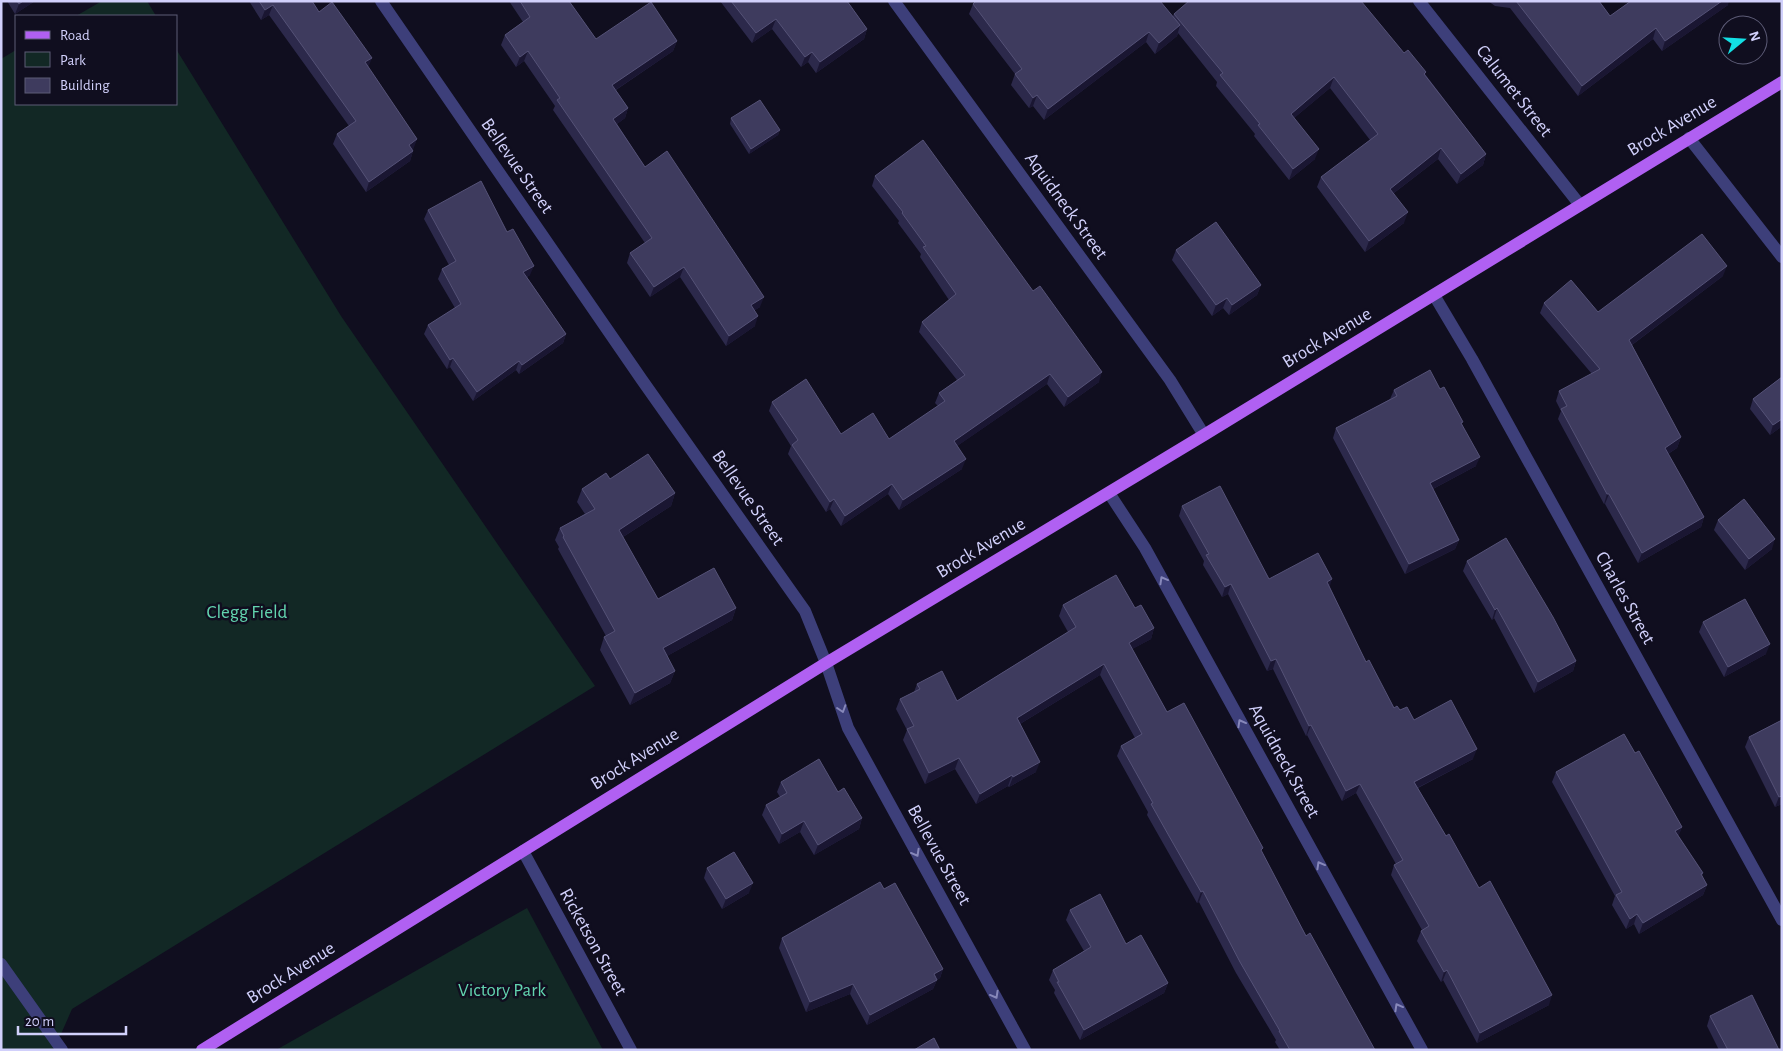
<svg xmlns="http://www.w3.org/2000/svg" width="1783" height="1051" viewBox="0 0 1783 1051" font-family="'Alegreya Sans',sans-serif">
<rect width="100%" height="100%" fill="#100e1f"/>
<g fill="#122825">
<path d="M 102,1 L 147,1 L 156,16 L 76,16 Z"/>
<path d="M 176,49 L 341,316 L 595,686 L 72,1009 L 54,1050 L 1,1050 L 1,59 L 16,50 L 16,104 L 176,104 Z"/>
<path d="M 527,908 L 603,1050 L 276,1050 Z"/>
</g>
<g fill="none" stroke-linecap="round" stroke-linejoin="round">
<g stroke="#3d3f7a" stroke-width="12">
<path d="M 381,1 L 642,380 L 805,611 L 826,663 L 848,728 L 1025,1050"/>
<path d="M 894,1 L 1170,380 L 1204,435"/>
<path d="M 1419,1 L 1580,205"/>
<path d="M 1689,138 L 1782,257"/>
<path d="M 1434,295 L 1472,359 L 1782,920"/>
<path d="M 1109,493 L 1145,548 L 1422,1050"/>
<path d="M 523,851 L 631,1050"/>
<path d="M 1,964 L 62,1050"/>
</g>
<path stroke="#b060f2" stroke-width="12" d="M 202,1050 L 826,663 L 1204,435 L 1782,82"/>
</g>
<g fill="#2c294b">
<path d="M 7,1 L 35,1 L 15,14 Z"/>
<path d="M 249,1 L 312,1 L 319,12 L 368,67 L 417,139 L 412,150 L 413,151 L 410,161 L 366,192 L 333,144 L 337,134 L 349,126 L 269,15 L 261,20 Z"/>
<path d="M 509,1 L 569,1 L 596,39 L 677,41 L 673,51 L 616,90 L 628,108 L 625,118 L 617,124 L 645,167 L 760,307 L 755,310 L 755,326 L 726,346 L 680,277 L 650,297 L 627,263 L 630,253 L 645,243 L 553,110 L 555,106 L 524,61 L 516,67 L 501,45 L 505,35 L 523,22 Z"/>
<path d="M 720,1 L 847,1 L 867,29 L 864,39 L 816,73 L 808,62 L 801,67 L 772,29 L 752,43 Z"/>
<path d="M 1488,1 L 1599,1 L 1610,16 L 1728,5 L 1662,51 L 1653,39 L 1578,96 L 1510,8 L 1495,6 Z"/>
<path d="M 973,4 L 1173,16 L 1174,14 L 1404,53 L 1426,72 L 1425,74 L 1486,154 L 1483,165 L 1457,184 L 1438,159 L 1394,193 L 1404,223 L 1365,252 L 1317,187 L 1321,177 L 1370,140 L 1330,88 L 1294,118 L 1315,159 L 1289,180 L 1254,136 L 1255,134 L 1216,86 L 1217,82 L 1178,33 L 1177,36 L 1155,54 L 1146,42 L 1044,120 L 1033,106 L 1029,108 L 1011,85 L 1015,74 L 969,14 Z"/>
<path d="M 731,118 L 780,130 L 778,135 L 749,154 L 730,124 Z"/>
<path d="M 875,176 L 1099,382 L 1064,407 L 1047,384 L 957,446 L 962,469 L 899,510 L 888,494 L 841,526 L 830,509 L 826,512 L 788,454 L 791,446 L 769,411 L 772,402 L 841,434 L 889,439 L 938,406 L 935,403 L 939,393 L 957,380 L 919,332 L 922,322 L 949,300 L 920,257 L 921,254 L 898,223 L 899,221 L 872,186 Z"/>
<path d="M 428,210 L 507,232 L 530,275 L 527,277 L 566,334 L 563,343 L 519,374 L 516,370 L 473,401 L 450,367 L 447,369 L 424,334 L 428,325 L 455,308 L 438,279 L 442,269 L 449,265 L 424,219 Z"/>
<path d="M 1176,250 L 1261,285 L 1257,295 L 1229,315 L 1223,308 L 1212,316 L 1172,260 Z"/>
<path d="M 1723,276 L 1632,345 L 1681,437 L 1677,448 L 1668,454 L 1704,517 L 1701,527 L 1638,563 L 1605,504 L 1604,504 L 1558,419 L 1561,411 L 1556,401 L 1559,391 L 1592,374 L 1540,313 L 1544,303 L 1598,312 Z"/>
<path d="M 1782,377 L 1782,428 L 1781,427 L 1770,435 L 1750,409 L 1753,399 Z"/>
<path d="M 1440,389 L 1462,424 L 1476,466 L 1433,489 L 1459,540 L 1455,549 L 1405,574 L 1333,438 L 1336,428 L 1390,399 L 1394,390 Z"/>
<path d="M 610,479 L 675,493 L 671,506 L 623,537 L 658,599 L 736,608 L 732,620 L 667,656 L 675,671 L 670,683 L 630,705 L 600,650 L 604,637 L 606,636 L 558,549 L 559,547 L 555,540 L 560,528 L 585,514 L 577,502 L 582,489 Z"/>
<path d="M 1182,506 L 1269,579 L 1329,587 L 1366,662 L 1394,708 L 1400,710 L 1473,759 L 1418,788 L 1446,836 L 1479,888 L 1549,1005 L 1477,1043 L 1443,980 L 1441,982 L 1417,941 L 1421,931 L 1422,930 L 1391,875 L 1394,865 L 1396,864 L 1356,793 L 1342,801 L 1307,735 L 1306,736 L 1273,669 L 1267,671 L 1228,594 L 1222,597 L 1203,565 L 1204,561 L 1179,516 Z"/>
<path d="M 1718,520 L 1772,549 L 1745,570 L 1714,530 Z"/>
<path d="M 1467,561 L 1576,661 L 1573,671 L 1534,693 L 1494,618 L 1492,620 L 1463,571 Z"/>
<path d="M 1063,605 L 1135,608 L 1154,628 L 1151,639 L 1132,649 L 1167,712 L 1262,852 L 1306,936 L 1375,1050 L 1280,1050 L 1275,1042 L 1276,1040 L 1236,973 L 1199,902 L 1197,903 L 1147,815 L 1148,812 L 1117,756 L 1121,746 L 1135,738 L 1100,675 L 1020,724 L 1036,772 L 1009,787 L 1008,786 L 976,804 L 955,769 L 925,784 L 903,740 L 907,730 L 896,709 L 900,699 L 914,692 L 917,684 L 957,701 L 1068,632 L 1059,616 Z"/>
<path d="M 1703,622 L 1766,654 L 1724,677 L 1699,632 Z"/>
<path d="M 1782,720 L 1782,804 L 1775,807 L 1745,747 L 1749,737 Z"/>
<path d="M 1635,753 L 1682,827 L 1678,836 L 1703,873 L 1702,876 L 1707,885 L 1703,895 L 1639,934 L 1634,924 L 1626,929 L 1612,905 L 1615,896 L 1552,782 L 1556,772 Z"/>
<path d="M 781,782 L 838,792 L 862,818 L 859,829 L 814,855 L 800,832 L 779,844 L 762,815 L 766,805 L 780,797 L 777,792 Z"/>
<path d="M 707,868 L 749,893 L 722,909 L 704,878 Z"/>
<path d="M 884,889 L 943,969 L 940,978 L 937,980 L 933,989 L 867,1025 L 850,994 L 806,1012 L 779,948 L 782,938 Z"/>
<path d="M 1070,910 L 1126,944 L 1168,983 L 1164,993 L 1080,1040 L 1054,993 L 1055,990 L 1049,980 L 1053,970 L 1084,951 L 1066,920 Z"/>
<path d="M 1710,1016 L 1779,1050 L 1719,1050 L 1707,1026 Z"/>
</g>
<g fill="#1a1632">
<path d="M 23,1 L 35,1 L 15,14 L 19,4 Z"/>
<path d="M 1722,1 L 1729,1 L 1728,5 L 1662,51 L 1665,41 Z"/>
<path d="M 273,5 L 269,15 L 261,20 L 265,10 Z"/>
<path d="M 776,19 L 772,29 L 752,43 L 756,33 Z"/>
<path d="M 1180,25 L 1177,36 L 1155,54 L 1159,43 Z"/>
<path d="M 1656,28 L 1653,39 L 1578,96 L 1582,86 Z"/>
<path d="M 867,29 L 864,39 L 816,73 L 820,62 Z"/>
<path d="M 1149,32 L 1146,42 L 1044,120 L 1048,109 Z"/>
<path d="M 677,41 L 673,51 L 608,95 L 612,85 Z"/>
<path d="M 528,51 L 524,61 L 516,67 L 520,57 Z"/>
<path d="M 812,52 L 808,62 L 801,67 L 805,57 Z"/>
<path d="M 372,58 L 368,68 L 365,62 Z"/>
<path d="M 1334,77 L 1330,88 L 1287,124 L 1291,114 Z"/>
<path d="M 1037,95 L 1033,106 L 1029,108 L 1033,98 Z"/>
<path d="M 628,108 L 625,118 L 610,129 L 613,119 Z"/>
<path d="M 780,130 L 778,135 L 749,154 L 751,149 Z"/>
<path d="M 417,139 L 413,150 L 406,155 L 409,145 Z"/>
<path d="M 1441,148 L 1438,159 L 1386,199 L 1390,189 Z"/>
<path d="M 1319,149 L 1315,159 L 1289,180 L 1293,169 Z"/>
<path d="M 413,151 L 410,161 L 366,192 L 369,182 Z"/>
<path d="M 1486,154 L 1483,165 L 1457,184 L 1461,174 Z"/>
<path d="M 1408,212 L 1404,223 L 1365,252 L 1369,241 Z"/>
<path d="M 534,266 L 530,275 L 520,281 L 523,272 Z"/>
<path d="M 1727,266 L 1723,276 L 1625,350 L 1629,340 Z"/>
<path d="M 684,267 L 680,277 L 650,297 L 654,287 Z"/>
<path d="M 1261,285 L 1257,295 L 1229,315 L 1232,305 Z"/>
<path d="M 764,297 L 760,307 L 747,315 L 751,305 Z"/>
<path d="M 1227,298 L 1223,308 L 1212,316 L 1216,305 Z"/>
<path d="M 758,316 L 755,326 L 726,346 L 729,336 Z"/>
<path d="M 566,334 L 563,343 L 519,374 L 522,365 Z"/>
<path d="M 453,358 L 450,367 L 447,369 L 450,360 Z"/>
<path d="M 519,361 L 516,370 L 473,401 L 477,392 Z"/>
<path d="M 1102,372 L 1099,382 L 1064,407 L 1068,397 Z"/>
<path d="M 1050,374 L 1047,384 L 950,451 L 954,441 Z"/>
<path d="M 1782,419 L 1782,424 L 1781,427 L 1770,435 L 1773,425 Z"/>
<path d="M 1681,437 L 1677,448 L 1661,458 L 1665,448 Z"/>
<path d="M 1480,457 L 1476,466 L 1427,492 L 1430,483 Z"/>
<path d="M 966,459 L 962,469 L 899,510 L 903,500 Z"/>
<path d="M 892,484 L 888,494 L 841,526 L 845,516 Z"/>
<path d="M 675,493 L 671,506 L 615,542 L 619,530 Z"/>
<path d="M 1607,494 L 1609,494 L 1605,504 L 1604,504 Z"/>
<path d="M 834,499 L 830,509 L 826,512 L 830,502 Z"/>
<path d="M 1704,517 L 1701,527 L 1638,563 L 1642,553 Z"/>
<path d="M 1775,539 L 1772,549 L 1745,570 L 1749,559 Z"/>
<path d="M 1459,540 L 1455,549 L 1405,574 L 1409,564 Z"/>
<path d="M 1332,579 L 1329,589 L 1327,582 Z"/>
<path d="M 1231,584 L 1228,594 L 1222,597 L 1225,587 Z"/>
<path d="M 736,608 L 732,620 L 658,661 L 663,648 Z"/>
<path d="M 1497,608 L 1494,618 L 1492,620 L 1495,610 Z"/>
<path d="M 1154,628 L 1151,639 L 1125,653 L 1129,643 Z"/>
<path d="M 1770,644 L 1766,654 L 1724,677 L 1728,667 Z"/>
<path d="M 1276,659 L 1273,669 L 1267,671 L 1271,661 Z"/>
<path d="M 1576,661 L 1573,671 L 1534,693 L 1538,682 Z"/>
<path d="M 1104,664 L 1100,675 L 1013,728 L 1017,718 Z"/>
<path d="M 675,671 L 670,683 L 630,705 L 635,693 Z"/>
<path d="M 1311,725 L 1307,735 L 1306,736 L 1309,726 Z"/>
<path d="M 1477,749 L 1473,759 L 1411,791 L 1414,782 Z"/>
<path d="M 959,758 L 955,769 L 925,784 L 929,773 Z"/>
<path d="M 1040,762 L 1036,772 L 1009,787 L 1013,777 Z"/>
<path d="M 1012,775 L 1008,786 L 976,804 L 980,794 Z"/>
<path d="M 1360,784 L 1356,793 L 1342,801 L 1346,791 Z"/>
<path d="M 1782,796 L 1782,804 L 1775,807 L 1779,797 Z"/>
<path d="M 862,818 L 859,829 L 814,855 L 818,845 Z"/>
<path d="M 804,821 L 800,832 L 779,844 L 782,834 Z"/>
<path d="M 1682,827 L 1678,838 L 1675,831 Z"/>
<path d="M 753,883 L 749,893 L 722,909 L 726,899 Z"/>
<path d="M 1707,885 L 1703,895 L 1639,934 L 1643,923 Z"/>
<path d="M 1203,891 L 1199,902 L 1197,903 L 1201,892 Z"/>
<path d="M 1637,914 L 1634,924 L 1626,929 L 1630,919 Z"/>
<path d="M 943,969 L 940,978 L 937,980 L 933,989 L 867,1025 L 870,1015 L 934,974 Z"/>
<path d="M 1447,970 L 1443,980 L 1441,982 L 1444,972 Z"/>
<path d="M 1168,983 L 1164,993 L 1080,1040 L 1084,1030 Z"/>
<path d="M 853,984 L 850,994 L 806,1012 L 810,1002 Z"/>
<path d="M 1552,995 L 1549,1005 L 1477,1043 L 1480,1033 Z"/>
</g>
<g fill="#3e3b5e" stroke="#555277">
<path d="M 17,1 L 23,1 L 19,4 Z"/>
<path d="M 259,1 L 312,1 L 319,12 L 332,2 L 372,58 L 365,62 L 417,139 L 409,145 L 413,151 L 369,182 L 337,134 L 356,121 L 273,5 L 265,10 Z"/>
<path d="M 520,1 L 569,1 L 596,39 L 651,2 L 677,41 L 612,85 L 628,108 L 613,119 L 645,167 L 667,151 L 764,297 L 751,305 L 758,316 L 729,336 L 684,267 L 654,287 L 630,253 L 652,238 L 557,100 L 560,98 L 528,51 L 520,57 L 505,35 L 530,17 Z"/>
<path d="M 731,1 L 847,1 L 867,29 L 820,62 L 812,52 L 805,57 L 776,19 L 756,33 Z"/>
<path d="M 976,1 L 1160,1 L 1180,25 L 1159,43 L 1149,32 L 1048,109 L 1037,95 L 1033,98 L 1015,74 L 1022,69 L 973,4 Z"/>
<path d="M 1189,1 L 1361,1 L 1404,53 L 1408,50 L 1426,72 L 1424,74 L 1486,154 L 1461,174 L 1441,148 L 1390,189 L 1408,212 L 1369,241 L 1321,177 L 1378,134 L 1334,77 L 1291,114 L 1319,149 L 1293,169 L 1258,125 L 1260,124 L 1220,75 L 1223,73 L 1174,14 Z"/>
<path d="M 1516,1 L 1599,1 L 1610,16 L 1631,1 L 1722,1 L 1665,41 L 1656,28 L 1582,86 Z"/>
<path d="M 760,100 L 780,130 L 751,149 L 731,118 Z"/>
<path d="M 923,140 L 1033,291 L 1040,286 L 1102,372 L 1068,397 L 1050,374 L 954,441 L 966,459 L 903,500 L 892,484 L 845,516 L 834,499 L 830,502 L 792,445 L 798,440 L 772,402 L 806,379 L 841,434 L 873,413 L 889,439 L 945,401 L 939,393 L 965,375 L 922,322 L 956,294 L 923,247 L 926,246 L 902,213 L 903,212 L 875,176 Z"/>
<path d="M 481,181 L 507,232 L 513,229 L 534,266 L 523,272 L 566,334 L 522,365 L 519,361 L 477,392 L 453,358 L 450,360 L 428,325 L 461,304 L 442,269 L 456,261 L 428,210 Z"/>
<path d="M 1216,222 L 1261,285 L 1232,305 L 1227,298 L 1216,305 L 1176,250 Z"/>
<path d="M 1702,234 L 1727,266 L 1629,340 L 1681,437 L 1665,448 L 1704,517 L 1642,553 L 1609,494 L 1607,494 L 1561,409 L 1567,406 L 1559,391 L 1600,369 L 1544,303 L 1571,280 L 1598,312 Z"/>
<path d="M 1430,370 L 1440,389 L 1444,387 L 1463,422 L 1461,423 L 1480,457 L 1430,483 L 1459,540 L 1409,564 L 1336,428 L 1397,396 L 1394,390 Z"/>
<path d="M 1782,377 L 1782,419 L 1773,425 L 1753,399 Z"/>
<path d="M 648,454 L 675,493 L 619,530 L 658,599 L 714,568 L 736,608 L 663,648 L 675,671 L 635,693 L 604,637 L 615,631 L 563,537 L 564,536 L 560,528 L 595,509 L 582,489 L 606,473 L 610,479 Z"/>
<path d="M 1220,486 L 1269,579 L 1318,553 L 1332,579 L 1327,582 L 1366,662 L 1369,660 L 1394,708 L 1397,706 L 1400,710 L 1407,707 L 1414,720 L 1451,700 L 1477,749 L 1414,782 L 1446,836 L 1449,834 L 1479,888 L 1490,881 L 1552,995 L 1480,1033 L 1447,970 L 1444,972 L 1421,931 L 1429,926 L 1394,865 L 1403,860 L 1360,784 L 1346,791 L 1311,725 L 1309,726 L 1276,659 L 1271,661 L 1231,584 L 1225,587 L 1206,555 L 1209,554 L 1182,506 Z"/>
<path d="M 1744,499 L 1775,539 L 1749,559 L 1718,520 Z"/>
<path d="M 1506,538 L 1553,617 L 1576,661 L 1538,682 L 1497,608 L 1495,610 L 1467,561 Z"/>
<path d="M 1116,575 L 1135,608 L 1141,605 L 1154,628 L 1129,643 L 1167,712 L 1184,703 L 1263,848 L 1261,850 L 1306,936 L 1310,933 L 1375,1050 L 1290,1050 L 1279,1031 L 1280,1031 L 1240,962 L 1203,891 L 1201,892 L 1169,836 L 1151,804 L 1153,803 L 1121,746 L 1142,734 L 1104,664 L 1017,718 L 1040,762 L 1013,777 L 1012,775 L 980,794 L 959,758 L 929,773 L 907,729 L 914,726 L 900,699 L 920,689 L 917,684 L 942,671 L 957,701 L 1076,627 L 1063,605 Z"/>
<path d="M 1745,599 L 1770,644 L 1728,667 L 1703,622 Z"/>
<path d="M 1782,720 L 1782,796 L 1779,797 L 1749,737 Z"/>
<path d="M 1624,734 L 1635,753 L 1639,751 L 1682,827 L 1675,831 L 1703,873 L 1701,874 L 1707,885 L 1643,923 L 1637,914 L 1630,919 L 1616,895 L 1622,892 L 1556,772 Z"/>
<path d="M 819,759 L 838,792 L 844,788 L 862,818 L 818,845 L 804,821 L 782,834 L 766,805 L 787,793 L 781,782 Z"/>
<path d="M 734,852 L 753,883 L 726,899 L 707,868 Z"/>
<path d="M 880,882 L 884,889 L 895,883 L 943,969 L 934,974 L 937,980 L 870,1015 L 853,984 L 810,1002 L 782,938 Z"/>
<path d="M 1100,894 L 1126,944 L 1141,935 L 1168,983 L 1084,1030 L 1057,982 L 1059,982 L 1053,970 L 1091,947 L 1070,910 Z"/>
<path d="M 1752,995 L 1779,1050 L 1728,1050 L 1710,1016 Z"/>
<path d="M 934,1038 L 940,1050 L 914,1050 Z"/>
</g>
<defs><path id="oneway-chevron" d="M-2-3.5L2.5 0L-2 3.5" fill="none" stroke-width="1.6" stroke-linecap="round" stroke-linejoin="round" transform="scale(1.25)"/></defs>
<g stroke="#8788ba">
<use href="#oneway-chevron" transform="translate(1163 580) rotate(-119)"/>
<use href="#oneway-chevron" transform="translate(842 709) rotate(72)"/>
<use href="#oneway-chevron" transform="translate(1241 723) rotate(-119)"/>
<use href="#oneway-chevron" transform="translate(916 853) rotate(61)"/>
<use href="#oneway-chevron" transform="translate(1320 865) rotate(-119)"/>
<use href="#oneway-chevron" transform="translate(995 995) rotate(61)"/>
<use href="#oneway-chevron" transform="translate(1398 1007) rotate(-119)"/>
</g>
<g text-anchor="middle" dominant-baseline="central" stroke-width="5" stroke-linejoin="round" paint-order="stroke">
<g font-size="19" fill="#d1d0fb" stroke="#100e1f">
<text transform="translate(1514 91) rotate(52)">Calumet Street</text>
<text transform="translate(1672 126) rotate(-31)">Brock Avenue</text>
<text transform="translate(517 166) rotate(55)">Bellevue Street</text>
<text transform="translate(1066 206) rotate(54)">Aquidneck Street</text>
<text transform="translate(1327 338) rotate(-31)">Brock Avenue</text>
<text transform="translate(748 498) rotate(55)">Bellevue Street</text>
<text transform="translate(981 548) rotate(-31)">Brock Avenue</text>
<text transform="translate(1625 598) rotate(61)">Charles Street</text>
<text transform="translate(635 759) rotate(-32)">Brock Avenue</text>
<text transform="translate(1284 761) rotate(61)">Aquidneck Street</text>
<text transform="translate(939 855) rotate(61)">Bellevue Street</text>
<text transform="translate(593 942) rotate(61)">Ricketson Street</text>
<text transform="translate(291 973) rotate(-32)">Brock Avenue</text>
</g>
<g font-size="19" fill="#62d4af" stroke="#100e1f">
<text x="247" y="612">Clegg Field</text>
<text x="502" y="990">Victory Park</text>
</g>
</g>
<rect width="1783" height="1051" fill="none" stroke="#d1d0fb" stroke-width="5"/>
<rect x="15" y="15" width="162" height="90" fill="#100e1f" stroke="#5d5c77"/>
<rect x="25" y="31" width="25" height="8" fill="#b060f2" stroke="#5d5c77"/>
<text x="60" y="40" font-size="15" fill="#d1d0fb">Road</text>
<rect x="25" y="52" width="25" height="15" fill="#122825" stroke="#5d5c77"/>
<text x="60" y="65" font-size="15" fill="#d1d0fb">Park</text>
<rect x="25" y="78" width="25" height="15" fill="#3e3b5e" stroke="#5d5c77"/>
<text x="60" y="90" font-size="15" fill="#d1d0fb">Building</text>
<g transform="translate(1743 40) rotate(72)"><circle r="24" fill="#100e1f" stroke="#5d5c77"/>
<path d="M0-4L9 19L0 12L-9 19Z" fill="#13dfe4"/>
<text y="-8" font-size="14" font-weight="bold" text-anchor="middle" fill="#d1d0fb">N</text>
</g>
<path d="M18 1026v8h108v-8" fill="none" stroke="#d1d0fb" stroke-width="2.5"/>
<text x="25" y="1026" font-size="15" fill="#d1d0fb" stroke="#100e1f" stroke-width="4" paint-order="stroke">20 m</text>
</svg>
